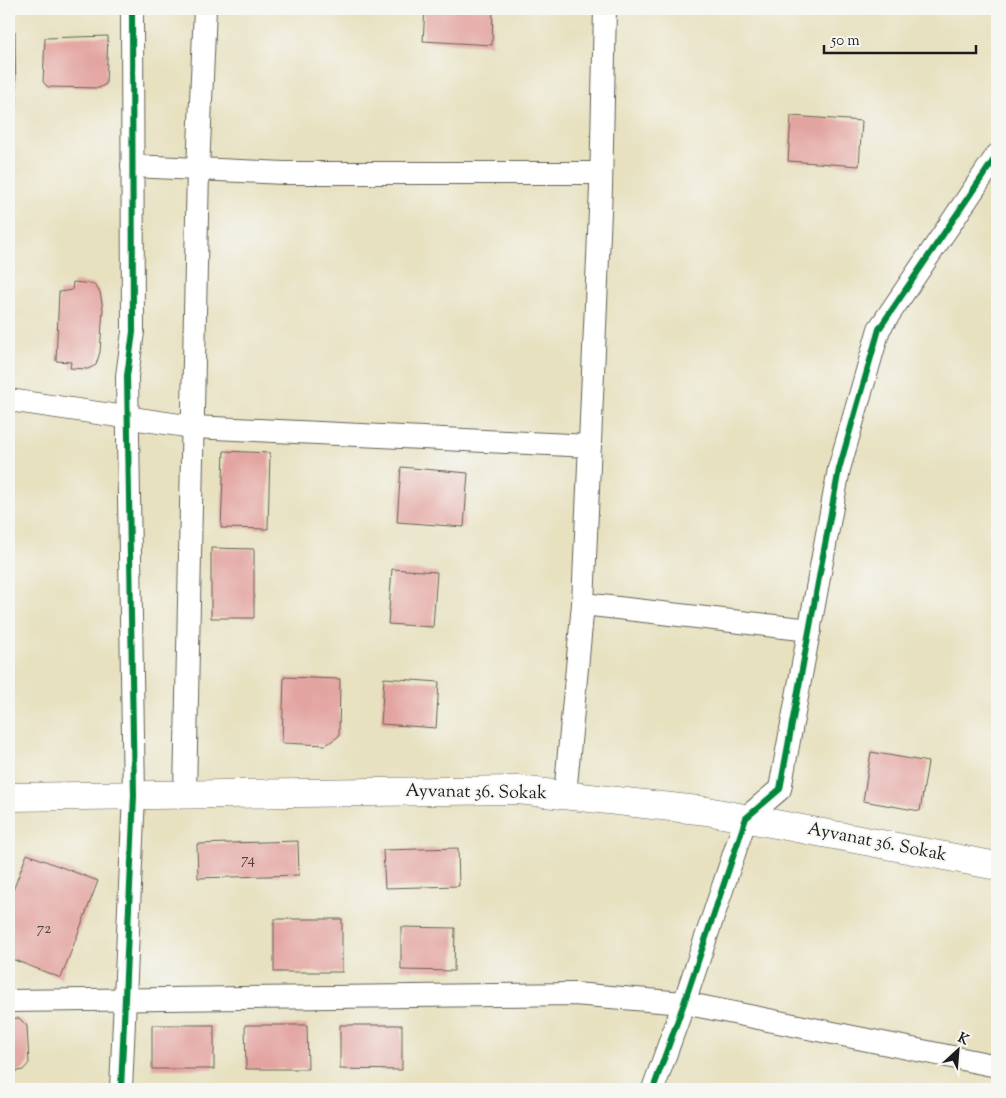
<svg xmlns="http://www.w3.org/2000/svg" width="1006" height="1098" viewBox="0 0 1006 1098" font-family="'Sorts Mill Goudy',serif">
<rect width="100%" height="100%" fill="#f6f6f2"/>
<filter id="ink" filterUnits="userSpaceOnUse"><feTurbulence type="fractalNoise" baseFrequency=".02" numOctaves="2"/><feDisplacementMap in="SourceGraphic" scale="10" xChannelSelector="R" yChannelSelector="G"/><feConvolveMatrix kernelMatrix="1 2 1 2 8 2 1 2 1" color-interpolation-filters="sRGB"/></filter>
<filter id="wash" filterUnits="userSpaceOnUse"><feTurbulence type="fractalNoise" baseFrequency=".0096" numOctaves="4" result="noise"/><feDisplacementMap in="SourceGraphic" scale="20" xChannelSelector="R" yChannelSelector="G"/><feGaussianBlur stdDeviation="1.12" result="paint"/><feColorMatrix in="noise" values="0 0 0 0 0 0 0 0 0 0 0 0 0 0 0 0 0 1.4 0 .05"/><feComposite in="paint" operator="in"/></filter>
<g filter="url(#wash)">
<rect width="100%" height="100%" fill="#e7e1c0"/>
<g id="blocks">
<g fill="#e3a4a0">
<path d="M 425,9 L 493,9 L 492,45 L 423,41 Z"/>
<path d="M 9,32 L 15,32 L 16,107 L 9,107 Z"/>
<path d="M 108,36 L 106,84 L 99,88 L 48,87 L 43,82 L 45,38 Z"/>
<path d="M 791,116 L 862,121 L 859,166 L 788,161 Z"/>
<path d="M 9,134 L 11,134 L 14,194 L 9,194 Z"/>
<path d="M 73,282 L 94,284 L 100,292 L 103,309 L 100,352 L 96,365 L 88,369 L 70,368 L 71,362 L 56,361 L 59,292 L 72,290 Z"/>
<path d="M 224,451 L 270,453 L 268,529 L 221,528 Z"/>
<path d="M 401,467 L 468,473 L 464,527 L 397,522 Z"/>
<path d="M 211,548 L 254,549 L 254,618 L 211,618 Z"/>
<path d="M 392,569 L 437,572 L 433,627 L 388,624 Z"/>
<path d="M 284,677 L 340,679 L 339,736 L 326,745 L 282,743 Z"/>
<path d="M 384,678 L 439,682 L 436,728 L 381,724 Z"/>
<path d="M 871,752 L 928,762 L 920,811 L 863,801 Z"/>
<path d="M 298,841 L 299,875 L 198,878 L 197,844 Z"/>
<path d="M 458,848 L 459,886 L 385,888 L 383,850 Z"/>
<path d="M 27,854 L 98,881 L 61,978 L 9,958 L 9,901 Z"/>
<rect x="274" y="919" width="68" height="53"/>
<path d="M 401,927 L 455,928 L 454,971 L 401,970 Z"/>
<path d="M 19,1018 L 27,1026 L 29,1063 L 23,1070 L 9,1073 L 9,1019 Z"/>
<rect x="152" y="1025" width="62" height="44"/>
<path d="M 245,1025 L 307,1025 L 308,1069 L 246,1069 Z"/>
<path d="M 340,1025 L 402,1025 L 402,1070 L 340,1069 Z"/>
</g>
</g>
</g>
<g filter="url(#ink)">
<use href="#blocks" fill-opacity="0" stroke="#636155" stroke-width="1"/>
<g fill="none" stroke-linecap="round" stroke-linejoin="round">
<defs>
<g id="street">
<path d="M 132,166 L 284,173 L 601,173"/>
<path d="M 9,400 L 193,427 L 590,446"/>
<path d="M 583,604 L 810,630"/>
<path d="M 185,794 L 198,169 L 205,9"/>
<path d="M 565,795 L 583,604 L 601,188 L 605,9"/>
<path d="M 9,1001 L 574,994 L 684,1003 L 997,1066"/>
<path d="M 121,1089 L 134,795 L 127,376 L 133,332 L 132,9"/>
<path d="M 653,1089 L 684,1003 L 746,818 L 780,789 L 839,469 L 879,329 L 997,155"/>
</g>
<path id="secondary" d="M 9,797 L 518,790 L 707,811 L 997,866"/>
</defs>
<use href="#street" stroke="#636155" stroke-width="24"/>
<use href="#secondary" stroke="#636155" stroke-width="29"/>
<use href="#street" stroke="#fff" stroke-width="22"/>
<use href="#secondary" stroke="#fff" stroke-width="28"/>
<defs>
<g id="cycleway">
<path d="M 121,1089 L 134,795 L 127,376 L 133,332 L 132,9"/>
<path d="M 653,1089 L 684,1003 L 746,818 L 780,789 L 839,469 L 879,329 L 997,155"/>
</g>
</defs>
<use href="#cycleway" stroke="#f6f6f2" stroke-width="9"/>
<use href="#cycleway" stroke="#00873e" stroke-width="6"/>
</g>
</g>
<g text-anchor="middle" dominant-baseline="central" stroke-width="4" stroke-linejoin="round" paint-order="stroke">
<g font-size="15" fill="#4e3e3d">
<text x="248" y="860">74</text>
<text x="44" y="929">72</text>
</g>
<g font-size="18" fill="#1c1c1c" stroke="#f6f6f2">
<text transform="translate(476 793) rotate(1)">Ayvanat 36. Sokak</text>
<text transform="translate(877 843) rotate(11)">Ayvanat 36. Sokak</text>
</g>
</g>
<rect width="1006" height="1098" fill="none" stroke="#f6f6f2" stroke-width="30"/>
<g transform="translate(958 1050) rotate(26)" stroke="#f6f6f2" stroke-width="4" paint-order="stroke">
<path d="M0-4L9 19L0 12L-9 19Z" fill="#1c1c1c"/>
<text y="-8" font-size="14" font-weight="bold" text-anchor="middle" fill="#1c1c1c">K</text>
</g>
<path d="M824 45v8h152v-8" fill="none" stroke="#1c1c1c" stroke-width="2.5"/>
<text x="831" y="45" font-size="15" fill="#1c1c1c" stroke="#f6f6f2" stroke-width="4" paint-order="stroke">50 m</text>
</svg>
